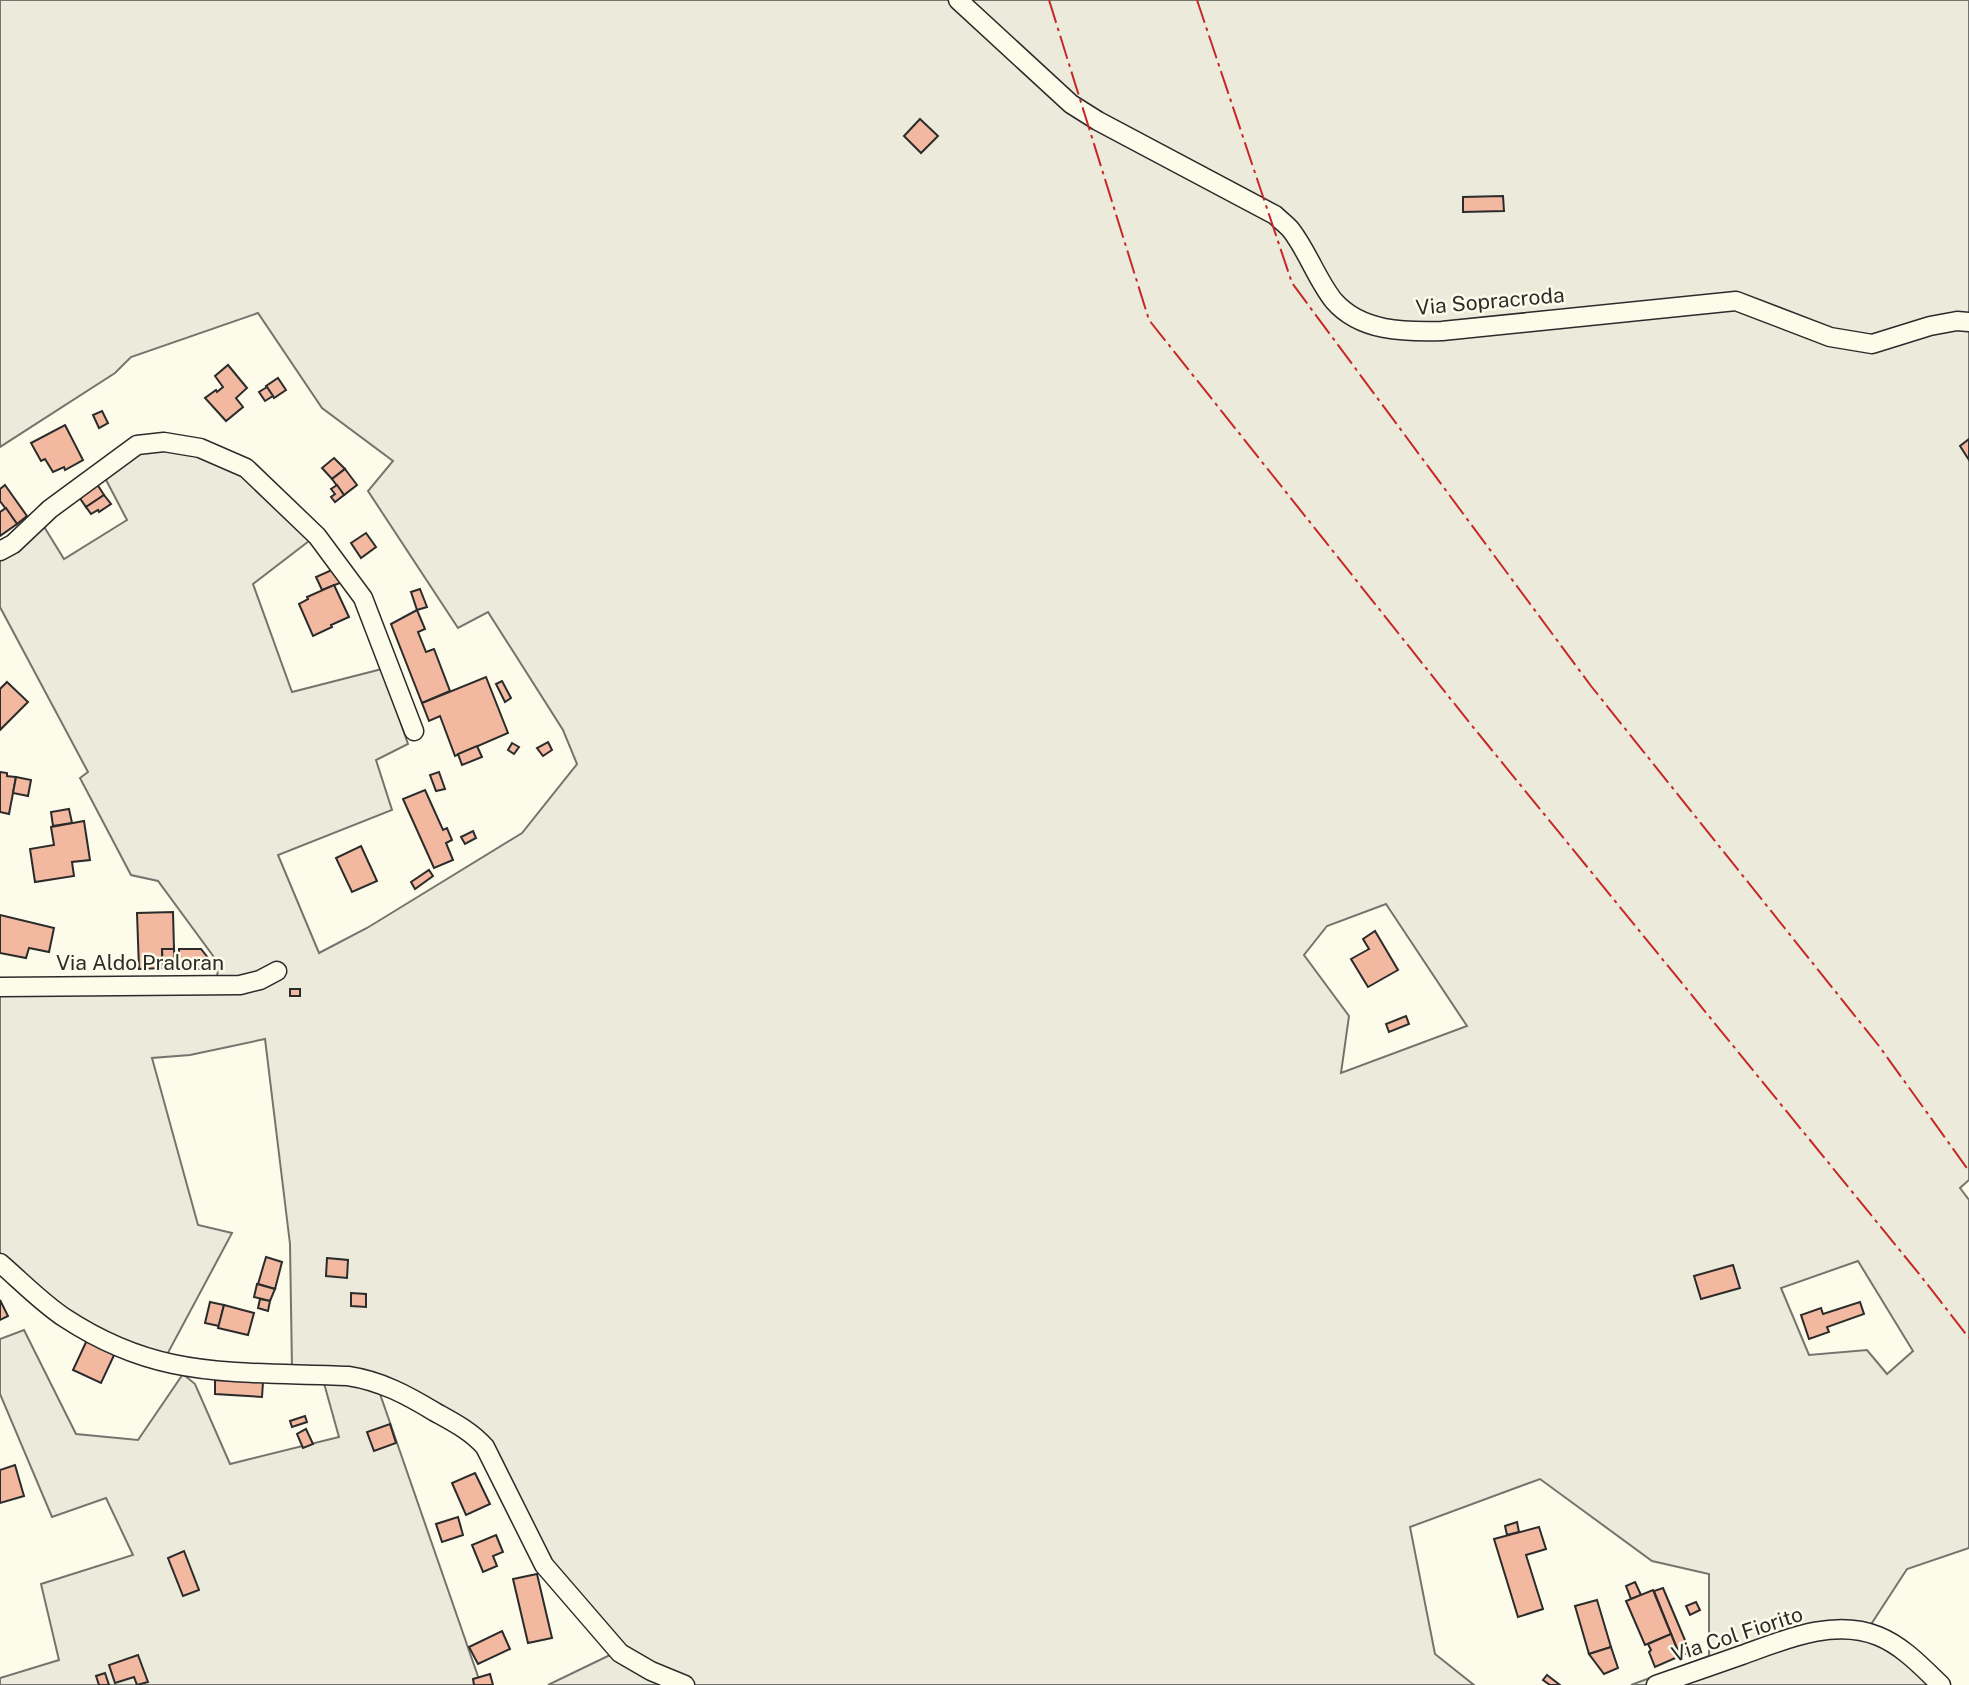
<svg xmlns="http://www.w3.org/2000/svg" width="1969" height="1685" viewBox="0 0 1969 1685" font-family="'Public Sans',sans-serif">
<rect width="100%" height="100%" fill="#fdfbea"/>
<path fill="#ecebdb" stroke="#74746e" stroke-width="2" fill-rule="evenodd" d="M 0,0 L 1969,0 L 1969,1180 L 1960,1188 L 1969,1200 L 1969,1548 L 1907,1569 L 1870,1626 L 1930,1666 L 1928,1685 L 1631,1685 L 1709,1656 L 1709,1574 L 1652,1561 L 1540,1479 L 1410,1527 L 1435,1654 L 1474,1685 L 548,1685 L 610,1655 L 548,1558 L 499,1458 L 437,1407 L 379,1391 L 481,1685 L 0,1685 L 0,1678 L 59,1660 L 41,1584 L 133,1555 L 106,1498 L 52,1517 L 0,1394 L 0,1339 L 24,1330 L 76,1434 L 138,1440 L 183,1374 L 195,1384 L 230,1464 L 339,1437 L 320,1369 L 292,1369 L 290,1244 L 265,1039 L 190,1055 L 152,1058 L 198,1225 L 232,1233 L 162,1364 L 73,1319 L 0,1267 L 0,984 L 216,982 L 219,964 L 158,881 L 131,875 L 80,778 L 88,772 L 0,607 L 0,547 L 43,525 L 64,559 L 127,520 L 104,476 L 145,450 L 215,446 L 322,531 L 253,584 L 292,692 L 382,669 L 408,744 L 376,760 L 392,810 L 278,855 L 319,953 L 367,928 L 522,833 L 577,764 L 563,730 L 488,612 L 458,628 L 368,491 L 393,461 L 322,408 L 258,313 L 131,357 L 115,373 L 0,447 ZM 1386,904 L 1467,1026 L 1341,1073 L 1349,1016 L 1304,955 L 1327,926 ZM 1858,1261 L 1913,1351 L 1887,1374 L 1867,1350 L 1809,1355 L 1781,1288 Z"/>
<g fill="#f2b8a0" stroke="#2b2b2b" stroke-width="2">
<path d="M 920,119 L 938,136 L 921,153 L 904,136 Z"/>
<path d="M 1503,196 L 1504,211 L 1463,212 L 1463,197 Z"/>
<path d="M 228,365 L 247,388 L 236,398 L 243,407 L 226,421 L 205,398 L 216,390 L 217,392 L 223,387 L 215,376 Z"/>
<path d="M 278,378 L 286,390 L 274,398 L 266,386 Z"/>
<path d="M 267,387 L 273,396 L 265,401 L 259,392 Z"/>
<path d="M 102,411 L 108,423 L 99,428 L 93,415 Z"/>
<path d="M 65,425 L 83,460 L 65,470 L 64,467 L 53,472 L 45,459 L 41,461 L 31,443 Z"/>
<path d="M 1969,439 L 1969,460 L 1960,446 Z"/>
<path d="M 334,458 L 345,469 L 332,479 L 322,468 Z"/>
<path d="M 345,469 L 357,485 L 344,495 L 332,479 Z"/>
<path d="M 95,481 L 104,495 L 86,507 L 77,494 Z"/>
<path d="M 5,485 L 27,516 L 17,524 L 0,501 L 0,489 Z"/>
<path d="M 337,485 L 344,495 L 335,502 L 331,497 L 335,494 L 331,489 Z"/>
<path d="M 104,495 L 111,504 L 99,512 L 98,510 L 91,514 L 86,507 Z"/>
<path d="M 6,508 L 17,524 L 0,536 L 0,512 Z"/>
<path d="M 366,533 L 376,547 L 361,558 L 351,543 Z"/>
<path d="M 334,569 L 340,583 L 322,590 L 316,577 Z"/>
<path d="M 334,585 L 349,617 L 331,625 L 332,627 L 313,636 L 299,604 L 308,599 L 307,597 Z"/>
<path d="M 420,589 L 427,607 L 417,610 L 411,592 Z"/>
<path d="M 417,610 L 425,629 L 418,632 L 426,652 L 434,649 L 450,691 L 422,703 L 391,624 Z"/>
<path d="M 486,677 L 508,733 L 455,756 L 440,716 L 429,721 L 422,703 Z"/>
<path d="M 502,681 L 511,698 L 505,702 L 496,684 Z"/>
<path d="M 7,682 L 28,702 L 0,730 L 0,689 Z"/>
<path d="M 548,742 L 552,750 L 543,756 L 537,748 Z"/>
<path d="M 512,743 L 519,747 L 514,754 L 508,750 Z"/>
<path d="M 477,746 L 482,757 L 462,765 L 458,754 Z"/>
<path d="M 0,772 L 7,773 L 7,776 L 16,777 L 9,814 L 0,812 Z"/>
<path d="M 439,772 L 445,789 L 436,791 L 430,775 Z"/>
<path d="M 16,777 L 31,780 L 28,796 L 13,793 Z"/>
<path d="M 425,790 L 443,830 L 447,828 L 452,840 L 446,843 L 453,860 L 434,868 L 403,799 Z"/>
<path d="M 69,809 L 72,823 L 53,826 L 51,812 Z"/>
<path d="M 84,821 L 90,860 L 72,862 L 74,876 L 35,882 L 30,849 L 54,845 L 51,827 Z"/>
<path d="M 473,831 L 476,838 L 465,844 L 461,837 Z"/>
<path d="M 361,846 L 377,881 L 352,892 L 336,858 Z"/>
<path d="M 429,870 L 433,876 L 415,889 L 411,882 Z"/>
<path d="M 173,912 L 174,949 L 162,949 L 163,968 L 139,969 L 137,913 Z"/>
<path d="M 0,915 L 54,928 L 49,952 L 29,948 L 26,958 L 0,953 Z"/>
<path d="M 1375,931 L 1398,970 L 1368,987 L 1351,959 L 1369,949 L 1363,939 Z"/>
<path d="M 162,949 L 174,949 L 175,967 L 163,968 Z"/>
<path d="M 179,949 L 201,949 L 209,959 L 209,969 L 179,969 Z"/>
<rect x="290" y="989" width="10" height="7"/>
<path d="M 1406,1016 L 1409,1024 L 1389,1032 L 1386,1024 Z"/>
<path d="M 266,1257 L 282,1262 L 275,1289 L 258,1284 Z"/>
<path d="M 327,1258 L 348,1260 L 347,1278 L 326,1276 Z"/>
<path d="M 1733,1265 L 1740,1288 L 1701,1299 L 1694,1276 Z"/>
<path d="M 257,1284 L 275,1289 L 270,1301 L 254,1297 Z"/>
<path d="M 351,1293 L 366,1294 L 366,1307 L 351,1306 Z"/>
<path d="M 260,1299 L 270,1301 L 268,1311 L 258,1308 Z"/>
<path d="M 0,1300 L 8,1316 L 0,1320 Z"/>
<path d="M 210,1302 L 224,1305 L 219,1326 L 205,1323 Z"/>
<path d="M 1860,1302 L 1864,1314 L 1827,1327 L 1829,1332 L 1809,1339 L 1801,1315 L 1821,1308 L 1823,1314 Z"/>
<path d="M 224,1305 L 254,1313 L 248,1335 L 218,1328 Z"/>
<path d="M 87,1340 L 116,1351 L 101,1383 L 73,1370 Z"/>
<path d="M 215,1380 L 263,1382 L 262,1397 L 215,1394 Z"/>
<path d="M 305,1416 L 307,1422 L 292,1427 L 290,1421 Z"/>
<path d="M 390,1424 L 396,1443 L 374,1451 L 367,1432 Z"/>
<path d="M 306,1429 L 313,1444 L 303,1448 L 297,1434 Z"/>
<path d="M 15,1465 L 24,1496 L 0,1503 L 0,1470 Z"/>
<path d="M 475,1473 L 490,1504 L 466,1515 L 452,1483 Z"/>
<path d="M 458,1517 L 463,1535 L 442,1542 L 436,1524 Z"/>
<path d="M 1517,1522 L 1519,1532 L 1507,1535 L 1505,1526 Z"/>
<path d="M 1539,1527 L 1546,1549 L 1526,1555 L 1543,1609 L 1518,1617 L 1494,1539 Z"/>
<path d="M 496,1535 L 503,1552 L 493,1556 L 497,1566 L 483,1572 L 472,1545 Z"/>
<path d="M 184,1551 L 199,1590 L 183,1596 L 168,1558 Z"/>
<path d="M 537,1574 L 552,1638 L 528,1643 L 513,1579 Z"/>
<path d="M 1635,1582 L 1641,1595 L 1631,1599 L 1626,1586 Z"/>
<path d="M 1663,1588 L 1690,1652 L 1680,1656 L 1654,1591 Z"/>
<path d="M 1653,1590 L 1671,1634 L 1645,1645 L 1626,1601 Z"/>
<path d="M 1597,1600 L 1611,1647 L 1589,1654 L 1575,1606 Z"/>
<path d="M 1696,1602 L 1700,1610 L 1690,1615 L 1686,1606 Z"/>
<path d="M 502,1631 L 510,1649 L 478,1664 L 469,1647 Z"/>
<path d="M 1671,1634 L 1680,1656 L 1655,1667 L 1649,1652 L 1651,1650 L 1648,1644 Z"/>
<path d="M 1611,1647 L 1618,1668 L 1604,1674 L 1589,1654 Z"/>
<path d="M 138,1655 L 148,1682 L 137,1685 L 134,1677 L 115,1683 L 109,1665 Z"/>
<path d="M 105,1673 L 109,1685 L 99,1685 L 96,1676 Z"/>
<path d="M 490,1674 L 493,1685 L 474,1685 L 473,1679 Z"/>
<path d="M 1547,1675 L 1560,1685 L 1550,1685 L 1543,1680 Z"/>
</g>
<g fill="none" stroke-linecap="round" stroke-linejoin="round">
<defs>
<g id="street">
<path d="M 958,0 L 1071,104 L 1098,121 L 1275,215 C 1280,220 1287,225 1291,230 C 1308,252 1317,280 1334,301 C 1361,332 1405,332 1442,331 L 1736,301 L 1830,337 L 1872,344 L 1930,326 L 1957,321 L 1969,322"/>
<path d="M 0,551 L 13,544 L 50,509 L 137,445 L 164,442 L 200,448 L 246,468 L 317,536 L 363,598 L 414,731"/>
<path d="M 0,987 L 240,985 L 260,980 L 277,971"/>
<path d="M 0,1263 C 21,1281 42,1303 65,1318 C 97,1339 135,1356 173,1364 C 230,1376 291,1373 348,1376 C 381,1381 407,1395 435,1412 C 453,1422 471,1431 485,1447 L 544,1565 L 620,1653 L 651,1671 L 685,1685"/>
<path d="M 1656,1685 C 1685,1675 1713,1665 1742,1655 C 1784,1640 1833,1618 1878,1636 C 1903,1646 1922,1667 1941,1685"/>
</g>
</defs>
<use href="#street" stroke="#2b2b2b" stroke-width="21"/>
<use href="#street" stroke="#fdfbea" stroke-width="18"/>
<g stroke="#c62828" stroke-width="2" stroke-dasharray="24 5 3.5 5" stroke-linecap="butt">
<path d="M 1049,0 L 1149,320 L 1469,722 L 1920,1275 L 1969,1338"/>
<path d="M 1197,0 L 1292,283 L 1591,686 L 1879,1046 L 1969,1171"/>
</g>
</g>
<g text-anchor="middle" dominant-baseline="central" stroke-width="5" stroke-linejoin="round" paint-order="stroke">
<g font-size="21" fill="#2b2b2b" stroke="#fdfbea">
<text transform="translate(1490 301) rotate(-5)">Via Sopracroda</text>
<text x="140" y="962">Via Aldo Praloran</text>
<text transform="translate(1737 1634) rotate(-18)">Via Col Fiorito</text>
</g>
</g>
</svg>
